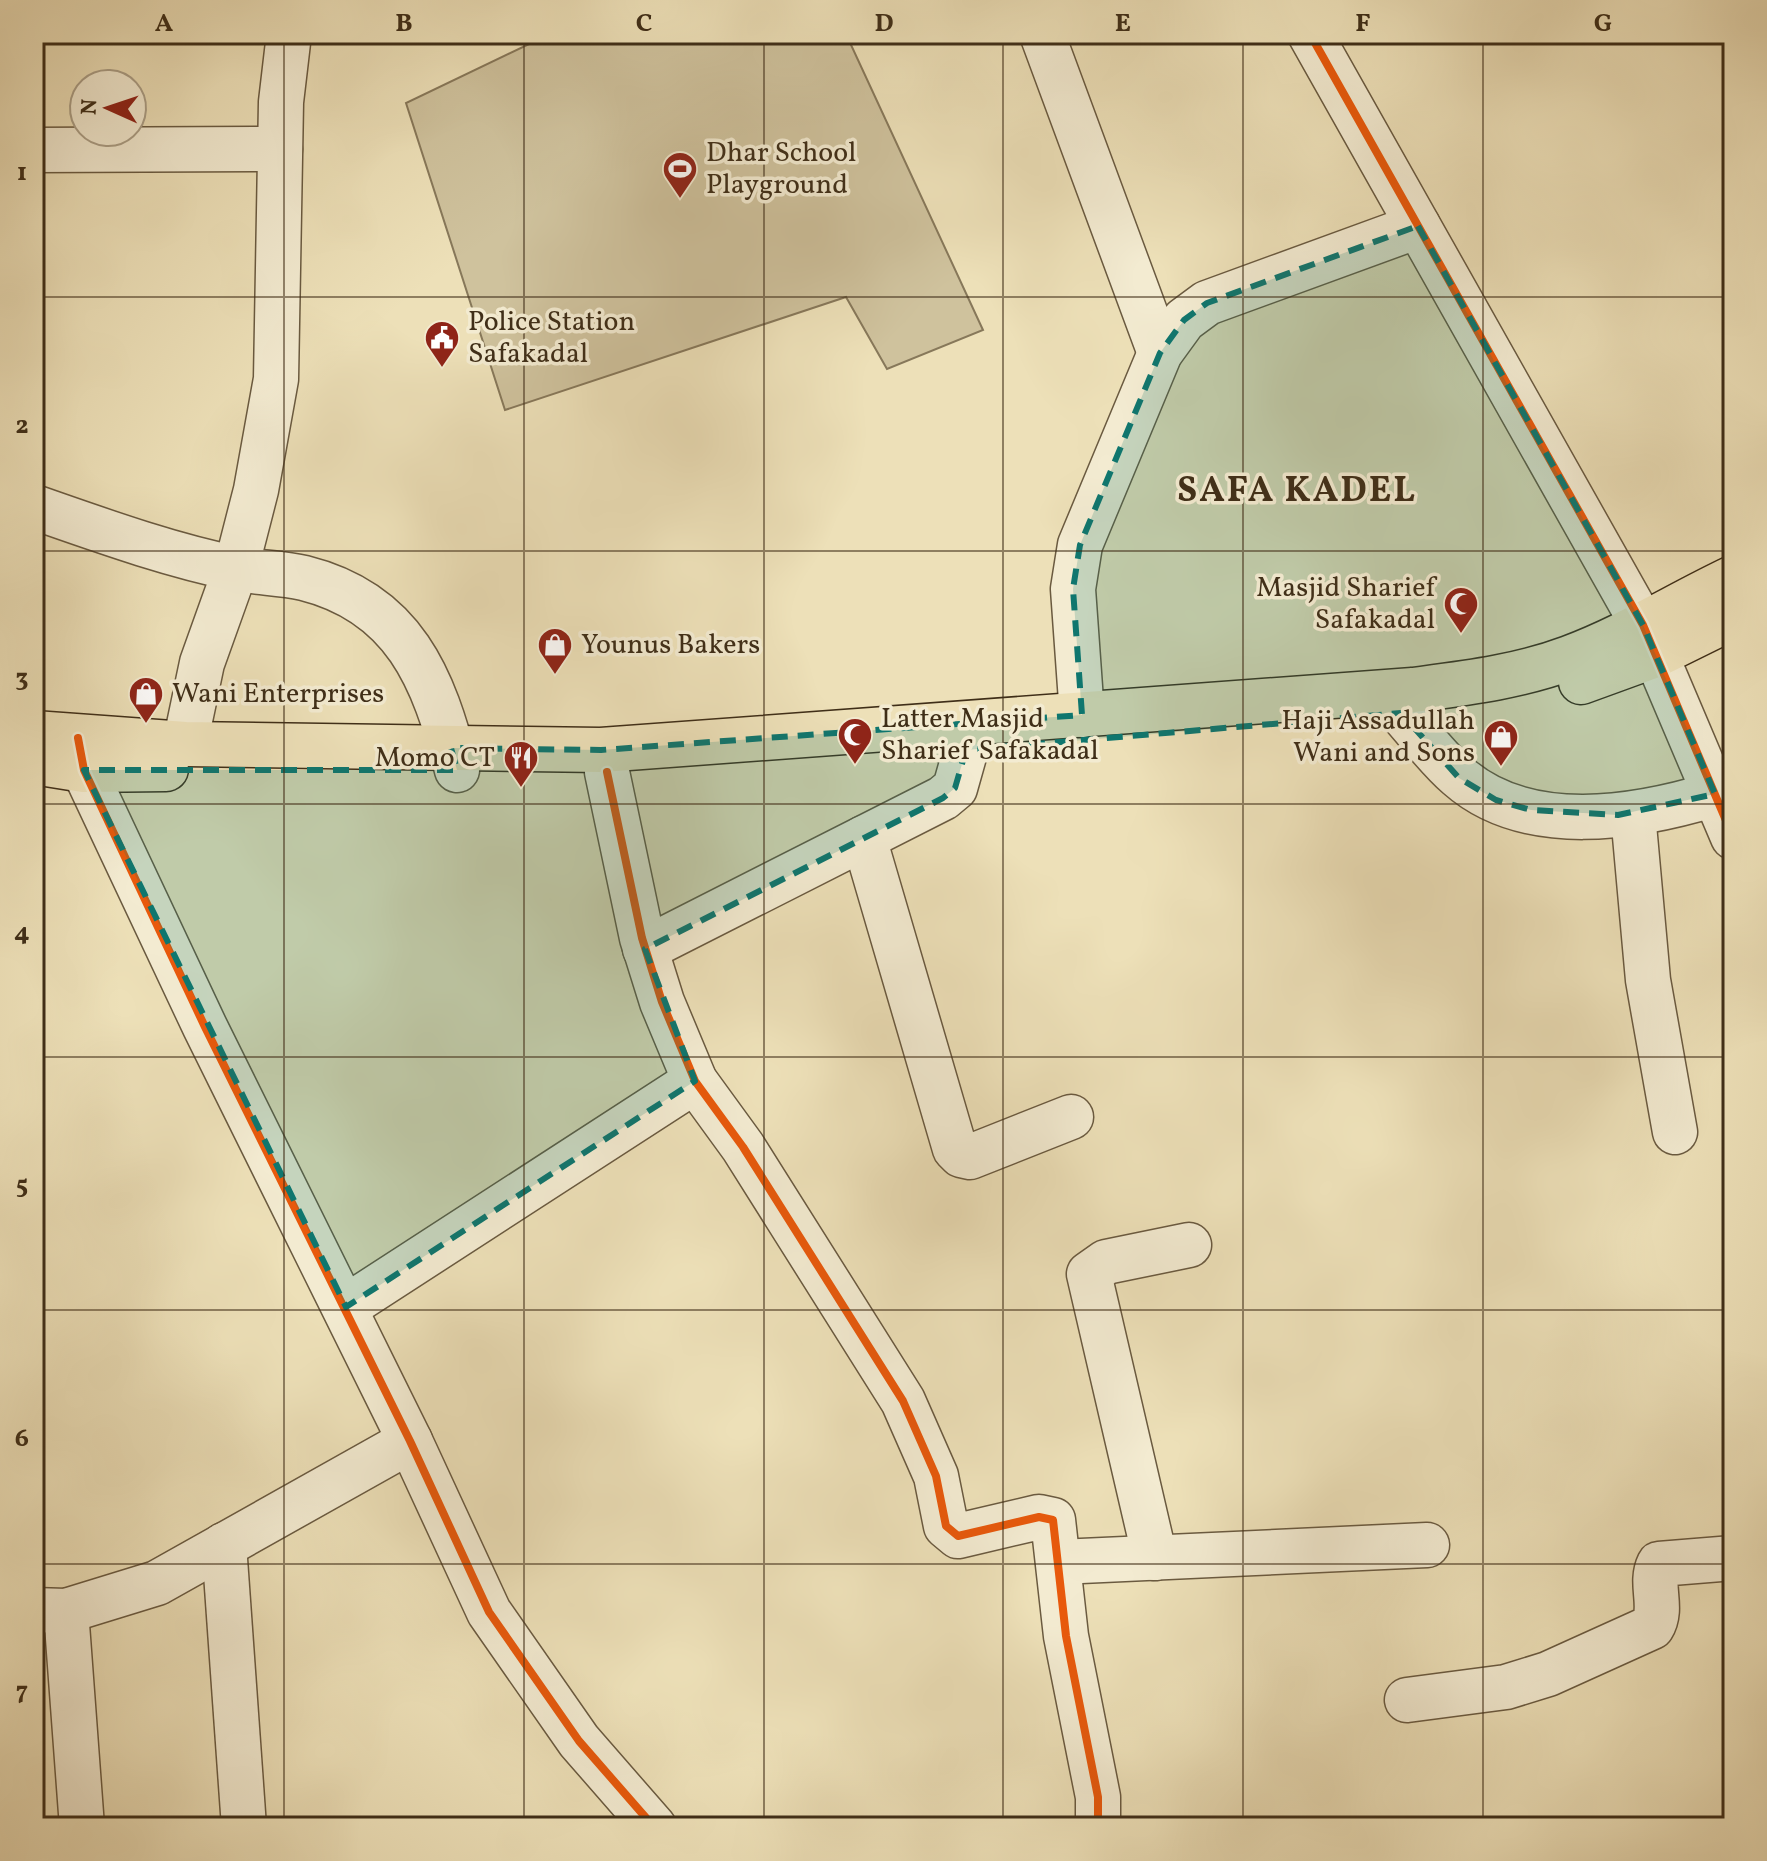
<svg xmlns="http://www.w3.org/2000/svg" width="1767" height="1861" viewBox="0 0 1767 1861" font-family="Vollkorn,serif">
<rect width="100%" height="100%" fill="#ede0b8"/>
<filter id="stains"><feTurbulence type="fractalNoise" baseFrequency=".0025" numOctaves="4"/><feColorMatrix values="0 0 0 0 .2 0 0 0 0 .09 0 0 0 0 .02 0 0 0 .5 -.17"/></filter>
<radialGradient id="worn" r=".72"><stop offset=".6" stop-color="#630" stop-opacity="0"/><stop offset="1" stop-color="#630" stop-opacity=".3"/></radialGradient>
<path fill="#cfc29d" stroke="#87785a" stroke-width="2" d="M 550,34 L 846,34 L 983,330 L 887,369 L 846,297 L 505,410 L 406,103 Z"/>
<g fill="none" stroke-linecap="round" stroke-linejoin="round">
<defs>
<g id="minor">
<path d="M 1042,34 L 1160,353"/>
<path d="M 1310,34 L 1643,625 L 1733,837"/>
<path d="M 34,150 L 280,149"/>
<path d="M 34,507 C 100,530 169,555 238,569 C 260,573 282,573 304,578 C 404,603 434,678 457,770"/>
<path d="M 1401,713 C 1420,734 1437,758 1458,776 C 1527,837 1637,818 1715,794"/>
<path d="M 1082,715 L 1073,589 L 1080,545 L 1160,353 L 1184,320 L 1207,303 L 1418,226"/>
<path d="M 78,738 L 84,770 L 205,1027 L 410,1441 L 489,1612 L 579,1741 L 654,1827"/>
<path d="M 185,744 L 202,663 L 236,568 L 256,490 L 276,379 L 281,102 L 289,34"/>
<path d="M 607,772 L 642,938 L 662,1002 L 695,1081 L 743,1147 L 903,1401 L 936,1476 L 946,1526 L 958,1536 L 1039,1517 L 1053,1520 L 1066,1636 L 1098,1797 L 1098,1827"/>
<path d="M 1633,814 L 1648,980 L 1675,1132"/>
<path d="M 864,838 L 955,1149 L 961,1155 L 970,1157 L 1071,1117"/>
<path d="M 645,949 L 943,798 L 955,788 L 966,749"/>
<path d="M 346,1307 L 695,1081"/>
<path d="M 224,1545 L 244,1827"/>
<path d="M 1155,1558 L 1089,1274 L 1106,1262 L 1189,1245"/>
<path d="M 1059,1562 L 1427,1545"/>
<path d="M 34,1610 L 66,1611 L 157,1583 L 410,1441"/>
<path d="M 66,1611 L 82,1827"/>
<path d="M 1407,1700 L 1506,1687 L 1548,1674 L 1652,1627 C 1664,1608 1649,1584 1659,1564 L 1733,1558"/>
</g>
<g id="major">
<path d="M 1581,682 L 1658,654 L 1733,617"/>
<path d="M 34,733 L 185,744 L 601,750 L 1413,690 C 1466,683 1518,677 1569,658 C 1626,637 1678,604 1733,578"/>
<path d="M 34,762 L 84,770 L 166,769"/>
</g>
</defs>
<use href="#minor" stroke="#6a5a40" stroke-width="47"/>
<use href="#major" stroke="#3f2e18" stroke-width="47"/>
<use href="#minor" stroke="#f3ebd1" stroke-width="44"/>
<use href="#major" stroke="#ede0b8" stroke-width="44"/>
<defs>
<g id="cycleway">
<path d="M 1310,34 L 1643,625 L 1733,837"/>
<path d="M 78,738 L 84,770 L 205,1027 L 410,1441 L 489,1612 L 579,1741 L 654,1827"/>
<path d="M 607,772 L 642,938 L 662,1002 L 695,1081 L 743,1147 L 903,1401 L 936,1476 L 946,1526 L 958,1536 L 1039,1517 L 1053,1520 L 1066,1636 L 1098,1797 L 1098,1827"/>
</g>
</defs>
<use href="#cycleway" stroke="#f3ebd1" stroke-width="13"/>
<use href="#cycleway" stroke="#e8590c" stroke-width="8"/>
</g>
<path fill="#0f766e" fill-opacity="0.2" stroke="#0f766e" stroke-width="6" stroke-dasharray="16 10" stroke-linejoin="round" d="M 1418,226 L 1643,625 L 1715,794 L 1618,815 L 1531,810 L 1496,800 L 1459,778 L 1401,713 L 966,750 L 955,788 L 943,798 L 645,949 L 695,1081 L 346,1307 L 84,770 L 457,770 L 451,748 L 601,750 L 1082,715 L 1073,589 L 1080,545 L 1160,353 L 1184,320 L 1207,303 Z"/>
<path fill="none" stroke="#3f2e18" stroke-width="2" stroke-opacity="0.55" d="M 284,34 L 284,1827M 524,34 L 524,1827M 764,34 L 764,1827M 1003,34 L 1003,1827M 1243,34 L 1243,1827M 1483,34 L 1483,1827M 34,297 L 1733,297M 34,551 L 1733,551M 34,804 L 1733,804M 34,1057 L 1733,1057M 34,1310 L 1733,1310M 34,1564 L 1733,1564"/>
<defs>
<symbol id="stadium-pin" viewBox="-11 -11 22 30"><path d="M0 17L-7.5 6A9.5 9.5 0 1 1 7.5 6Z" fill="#8f2418" stroke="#f3ebd1"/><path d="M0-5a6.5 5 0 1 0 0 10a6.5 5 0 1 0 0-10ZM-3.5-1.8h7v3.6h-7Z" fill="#fff"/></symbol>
<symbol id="civic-pin" viewBox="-11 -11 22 30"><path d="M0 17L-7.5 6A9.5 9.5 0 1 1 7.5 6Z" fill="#8f2418" stroke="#f3ebd1"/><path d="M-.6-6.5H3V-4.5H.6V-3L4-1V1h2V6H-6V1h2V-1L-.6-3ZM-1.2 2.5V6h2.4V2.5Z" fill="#fff"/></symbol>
<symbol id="mosque-pin" viewBox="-11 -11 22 30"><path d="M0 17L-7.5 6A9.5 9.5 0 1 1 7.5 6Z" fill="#8f2418" stroke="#f3ebd1"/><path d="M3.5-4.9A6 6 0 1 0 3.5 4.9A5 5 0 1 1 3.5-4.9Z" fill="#fff"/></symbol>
<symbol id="shop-pin" viewBox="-11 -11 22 30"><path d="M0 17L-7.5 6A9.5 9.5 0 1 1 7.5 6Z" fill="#8f2418" stroke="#f3ebd1"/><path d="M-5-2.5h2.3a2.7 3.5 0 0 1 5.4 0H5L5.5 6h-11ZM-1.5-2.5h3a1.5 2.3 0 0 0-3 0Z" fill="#fff"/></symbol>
<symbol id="restaurant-pin" viewBox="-11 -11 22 30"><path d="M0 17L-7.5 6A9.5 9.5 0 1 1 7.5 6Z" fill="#8f2418" stroke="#f3ebd1"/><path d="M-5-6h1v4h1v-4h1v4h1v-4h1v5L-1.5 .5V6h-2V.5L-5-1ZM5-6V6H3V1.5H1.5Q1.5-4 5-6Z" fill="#fff"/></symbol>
</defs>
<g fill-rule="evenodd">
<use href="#stadium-pin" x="660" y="149" width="40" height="54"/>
<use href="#civic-pin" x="422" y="318" width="40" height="54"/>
<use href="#mosque-pin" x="1441" y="584" width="40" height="54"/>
<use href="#shop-pin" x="535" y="625" width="40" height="54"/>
<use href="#shop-pin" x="126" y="674" width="40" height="54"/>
<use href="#mosque-pin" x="835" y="715" width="40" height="54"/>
<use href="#shop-pin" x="1481" y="717" width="40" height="54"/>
<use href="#restaurant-pin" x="501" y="738" width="40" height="54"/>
</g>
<g text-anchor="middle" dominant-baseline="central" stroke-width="7" stroke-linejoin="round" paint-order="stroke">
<g font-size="28" fill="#3f2e18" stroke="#f3ebd1" text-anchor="start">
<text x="706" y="153">Dhar School<tspan x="706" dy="32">Playground</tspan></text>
<text x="468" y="322">Police Station<tspan x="468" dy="32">Safakadal</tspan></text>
<text x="1435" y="588" text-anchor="end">Masjid Sharief<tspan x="1435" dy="32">Safakadal</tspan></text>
<text x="581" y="645">Younus Bakers</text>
<text x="172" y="694">Wani Enterprises</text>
<text x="881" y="719">Latter Masjid<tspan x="881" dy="32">Sharief Safakadal</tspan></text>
<text x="1475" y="721" text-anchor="end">Haji Assadullah<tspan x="1475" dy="32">Wani and Sons</tspan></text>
<text x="495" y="758" text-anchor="end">Momo CT</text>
</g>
<g font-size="36" font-weight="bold" letter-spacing="2" fill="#3f2e18" stroke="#f3ebd1">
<text x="1297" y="492">SAFA KADEL</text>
</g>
</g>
<rect width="1767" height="1861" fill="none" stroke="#ede0b8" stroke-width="88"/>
<g transform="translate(108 108) rotate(273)"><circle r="38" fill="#f3ebd1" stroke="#ab9f87" stroke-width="2"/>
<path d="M0-6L14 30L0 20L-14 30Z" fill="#8f2418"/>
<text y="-12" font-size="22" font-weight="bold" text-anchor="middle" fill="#3f2e18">N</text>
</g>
<rect x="44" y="44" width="1679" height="1773" fill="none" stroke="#3f2e18" stroke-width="3"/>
<g font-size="26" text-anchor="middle" font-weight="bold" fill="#3f2e18">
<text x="164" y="31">A</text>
<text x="404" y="31">B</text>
<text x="644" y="31">C</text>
<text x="884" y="31">D</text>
<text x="1123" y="31">E</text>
<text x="1363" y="31">F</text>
<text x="1603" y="31">G</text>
<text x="22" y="180">1</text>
<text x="22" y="433">2</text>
<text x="22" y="686">3</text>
<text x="22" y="940">4</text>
<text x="22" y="1193">5</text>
<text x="22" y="1446">6</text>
<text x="22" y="1699">7</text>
</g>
<rect width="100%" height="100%" filter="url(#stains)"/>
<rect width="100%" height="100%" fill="url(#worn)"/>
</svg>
